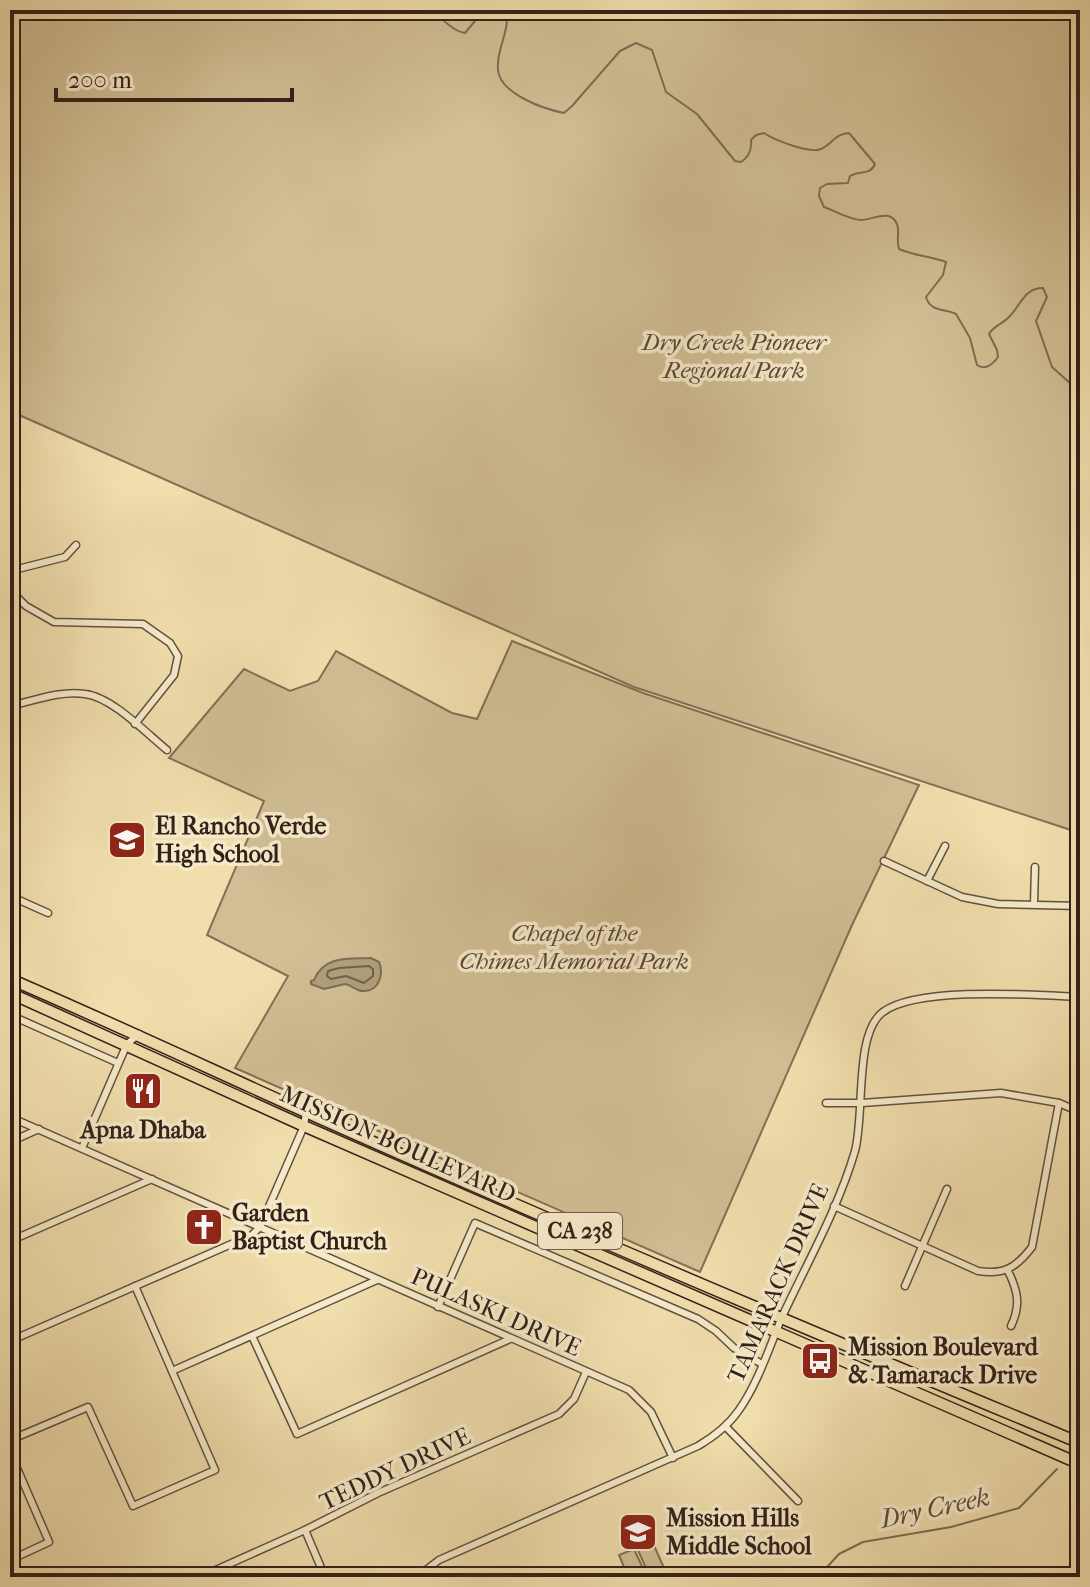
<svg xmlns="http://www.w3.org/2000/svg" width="1090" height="1587" viewBox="0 0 1090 1587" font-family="'IM FELL French Canon',serif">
<rect width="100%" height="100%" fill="#f1dead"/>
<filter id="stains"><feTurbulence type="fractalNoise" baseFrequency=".0025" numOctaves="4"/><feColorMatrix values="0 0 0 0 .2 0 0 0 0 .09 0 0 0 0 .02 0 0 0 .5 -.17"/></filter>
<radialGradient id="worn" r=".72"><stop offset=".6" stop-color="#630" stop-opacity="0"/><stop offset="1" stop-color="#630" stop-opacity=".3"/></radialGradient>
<g fill="#d1be94" stroke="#827056" stroke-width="2">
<path d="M 10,10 L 1080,10 L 1080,833 L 634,687 L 10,411 Z"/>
<path d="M 512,641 L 643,693 L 919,785 L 852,925 L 700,1272 L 235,1068 L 288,976 L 207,935 L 264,801 L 169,758 L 244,669 L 290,691 L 318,681 L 336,651 L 452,713 L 477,719 Z"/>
<path d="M 652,1541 L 668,1577 L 650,1577 L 637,1548 Z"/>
<path d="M 634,1549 L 647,1577 L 628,1577 L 619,1555 Z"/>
</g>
<path fill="#b09e7b" stroke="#7e6c54" stroke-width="2" d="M 371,958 L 379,962 C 384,974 379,992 363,991 C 356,991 352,985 345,984 L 324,989 L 311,984 L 311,981 L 314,980 C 324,955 349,959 371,958 Z"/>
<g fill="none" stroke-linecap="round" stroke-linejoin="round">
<path stroke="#72604a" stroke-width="2" d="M 369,966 L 373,969 L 373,976 L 364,983 L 346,976 L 331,979 L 327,976 L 328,971 L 339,968 Z"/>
<g stroke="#7e6c54" stroke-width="2">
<path d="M 436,10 C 439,19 456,32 465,33 L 484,10"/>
<path d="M 497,10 L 507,19 C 507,36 496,52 498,70 C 500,94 544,109 564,113 L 572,106 L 620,51 L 636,43 L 652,50 L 666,92 L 697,114 L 735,161 L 741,162 C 749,157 752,150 751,140 L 756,135 L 764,133 C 774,140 810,154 821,149 C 833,144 834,134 849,133 L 875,164 C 870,176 859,170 850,176 L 848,183 L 827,184 L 820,188 L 819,196 L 824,207 C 835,211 850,220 861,220 C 873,220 890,208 897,224 C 900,231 896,240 899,249 C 915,256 930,256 946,262 L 943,275 L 926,297 C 931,313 945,308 956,314 L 970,338 L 977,365 C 985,371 993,364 998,357 L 997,350 L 989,334 C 994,325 1003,324 1009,317 C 1021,305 1024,288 1043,288 L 1047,297 L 1036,321 L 1052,367 L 1080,392"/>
<path d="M 1080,419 L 1075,428 L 1077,449 L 1073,483 L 1080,495"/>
<path d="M 818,1577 L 839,1554 L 863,1542 L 951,1527 L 1019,1508 L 1057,1469"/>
</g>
<defs>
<g id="minor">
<path d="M 10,571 L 65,557 L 76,545"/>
<path d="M 10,590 L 26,606 L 54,622 L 143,624 L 170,643 L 178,656 L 174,675 L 135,724"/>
<path d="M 10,706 C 33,701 60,690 85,694 C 112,697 146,733 167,750"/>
<path d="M 884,861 L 962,897 L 998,904 L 1080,906"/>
<path d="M 927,881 L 945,846"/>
<path d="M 10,896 L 48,913"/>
<path d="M 1034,904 L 1035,867"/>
<path d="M 10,1015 L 118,1063"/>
<path d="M 826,1103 L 862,1103 L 1001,1093 L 1059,1103 L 1080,1112"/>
<path d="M 10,1117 L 629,1390 L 651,1412 L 673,1458"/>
<path d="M 10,1142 L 39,1129"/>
<path d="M 82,1148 L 127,1044 L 139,1034"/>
<path d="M 834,1206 L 978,1271 C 1004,1275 1016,1268 1032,1247 L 1059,1103"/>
<path d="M 10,1241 L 152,1179"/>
<path d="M 1008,1271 C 1018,1291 1021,1305 1011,1326"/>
<path d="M 905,1286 L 947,1189"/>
<path d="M 438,1307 L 475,1223 L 698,1319 L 716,1331 L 734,1348 L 762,1364"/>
<path d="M 252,1336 L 297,1434 L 510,1339"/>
<path d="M 10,1341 L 252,1235 L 260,1227 L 304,1126 L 306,1112"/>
<path d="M 172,1371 L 377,1280"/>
<path d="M 726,1427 L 798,1501"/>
<path d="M 10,1440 L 88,1407 L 133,1506 L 215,1470 L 135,1286"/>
<path d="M 10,1452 L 49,1542 L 10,1560"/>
<path d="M 305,1530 L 325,1577"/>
<path d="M 200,1577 L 305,1530 L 378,1493 L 559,1414 L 574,1399 L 586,1372"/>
<path d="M 417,1577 L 439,1560 L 698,1446 C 715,1436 728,1426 739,1410 C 758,1383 769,1348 782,1317 C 807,1263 838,1209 855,1151 C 865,1114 854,1033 883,1012 C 918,986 1035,995 1080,997"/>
</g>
<g id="primary">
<path d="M 10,979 C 110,1022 208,1068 308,1113 C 563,1227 822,1336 1080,1443"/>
<path d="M 10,993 L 304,1126 L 1080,1464"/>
</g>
</defs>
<use href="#minor" stroke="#62503e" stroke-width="9"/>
<use href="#primary" stroke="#332119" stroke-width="13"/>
<use href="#minor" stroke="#f6eaca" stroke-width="6"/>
<use href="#primary" stroke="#f1dead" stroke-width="10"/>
</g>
<defs>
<symbol id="school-square" viewBox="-11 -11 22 22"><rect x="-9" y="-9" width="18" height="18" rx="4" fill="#8f2418" stroke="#f6eaca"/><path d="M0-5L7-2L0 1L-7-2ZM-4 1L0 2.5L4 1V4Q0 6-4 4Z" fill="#fff"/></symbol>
<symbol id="restaurant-square" viewBox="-11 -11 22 22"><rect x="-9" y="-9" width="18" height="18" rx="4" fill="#8f2418" stroke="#f6eaca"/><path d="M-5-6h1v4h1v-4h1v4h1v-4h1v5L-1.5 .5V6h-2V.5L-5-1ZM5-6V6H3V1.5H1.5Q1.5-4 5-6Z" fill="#fff"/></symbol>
<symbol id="church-square" viewBox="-11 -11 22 22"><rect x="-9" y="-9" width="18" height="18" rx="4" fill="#8f2418" stroke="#f6eaca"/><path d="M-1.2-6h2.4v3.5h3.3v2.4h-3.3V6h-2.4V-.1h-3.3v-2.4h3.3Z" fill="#fff"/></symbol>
<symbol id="bus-square" viewBox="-11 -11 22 22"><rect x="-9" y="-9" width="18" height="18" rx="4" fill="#8f2418" stroke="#f6eaca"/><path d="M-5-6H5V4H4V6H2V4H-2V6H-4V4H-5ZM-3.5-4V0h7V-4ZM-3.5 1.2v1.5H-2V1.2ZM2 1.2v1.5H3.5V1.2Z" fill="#fff"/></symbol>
</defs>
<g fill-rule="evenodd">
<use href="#school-square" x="105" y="818" width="44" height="44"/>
<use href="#restaurant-square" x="121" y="1069" width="44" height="44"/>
<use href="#church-square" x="182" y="1205" width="44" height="44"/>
<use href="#bus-square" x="798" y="1339" width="44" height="44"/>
<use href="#school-square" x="616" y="1510" width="44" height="44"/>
</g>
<g text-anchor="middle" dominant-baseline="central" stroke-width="7" stroke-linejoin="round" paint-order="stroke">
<rect fill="#f6eaca" stroke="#6e5d4e" stroke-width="2" x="538" y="1213" width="84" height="36" rx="6"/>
<g font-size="22" font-weight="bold" fill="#332119">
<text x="580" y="1231">CA 238</text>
</g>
<g font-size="24" font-style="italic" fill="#5a4838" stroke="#f6eaca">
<text x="734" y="342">Dry Creek Pioneer<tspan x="734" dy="28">Regional Park</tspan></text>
<text x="574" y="933">Chapel of the<tspan x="574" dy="28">Chimes Memorial Park</tspan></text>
</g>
<g font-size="24" font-weight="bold" fill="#332119" stroke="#f6eaca" text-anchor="start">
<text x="155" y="826">El Rancho Verde<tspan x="155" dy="28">High School</tspan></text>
<text x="143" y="1130" text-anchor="middle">Apna Dhaba</text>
<text x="232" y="1213">Garden<tspan x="232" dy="28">Baptist Church</tspan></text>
<text x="848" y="1347">Mission Boulevard<tspan x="848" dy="28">&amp; Tamarack Drive</tspan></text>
<text x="666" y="1518">Mission Hills<tspan x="666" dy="28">Middle School</tspan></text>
</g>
<g font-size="24" fill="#332119" stroke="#f6eaca">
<text transform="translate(398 1144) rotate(24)">MISSION BOULEVARD</text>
<text transform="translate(778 1283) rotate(-66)">TAMARACK DRIVE</text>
<text transform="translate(496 1312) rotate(24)">PULASKI DRIVE</text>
<text transform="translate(395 1469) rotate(-25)">TEDDY DRIVE</text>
</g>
<g font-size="26" font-style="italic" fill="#5f4d3b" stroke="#f6eaca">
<text transform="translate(935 1508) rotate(-12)">Dry Creek</text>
</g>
</g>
<rect width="1090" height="1587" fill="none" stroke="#f1dead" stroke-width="40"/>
<rect x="12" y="12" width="1066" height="1563" fill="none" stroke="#332119" stroke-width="4"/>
<rect x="20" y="20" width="1050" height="1547" fill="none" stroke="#332119" stroke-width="2"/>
<path d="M56 88v12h236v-12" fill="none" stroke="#332119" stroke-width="4"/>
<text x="68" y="88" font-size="24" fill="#332119" stroke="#f6eaca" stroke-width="6" paint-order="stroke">200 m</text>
<rect width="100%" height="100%" filter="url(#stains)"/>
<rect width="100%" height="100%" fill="url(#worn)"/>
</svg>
